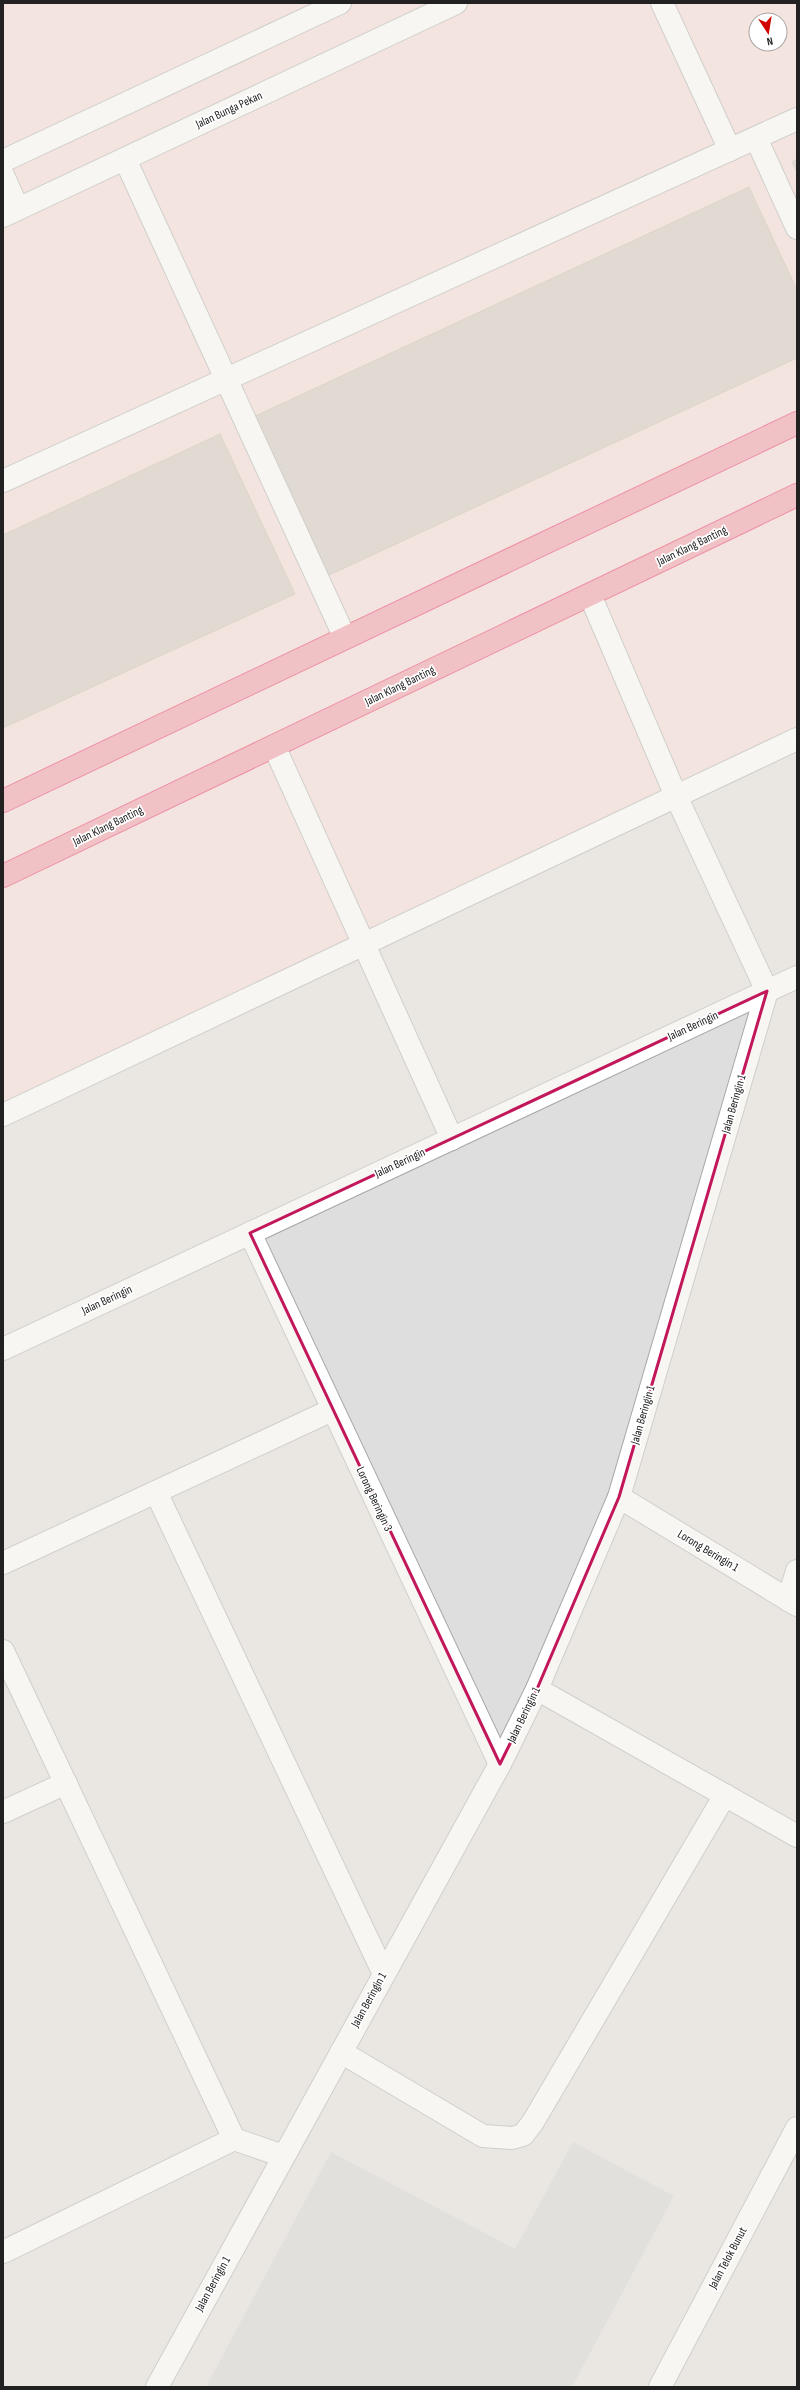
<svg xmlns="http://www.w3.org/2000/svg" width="800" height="2390" viewBox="0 0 800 2390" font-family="'Sofia Sans Condensed',sans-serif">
<rect width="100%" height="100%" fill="#f2eee7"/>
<path fill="#dfdede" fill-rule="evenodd" d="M 3,3 L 797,3 L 797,2387 L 3,2387 ZM 756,20 L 780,20 L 780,44 L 756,44 Z"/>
<path fill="#f3d7d5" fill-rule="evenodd" d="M 3,3 L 797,3 L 797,744 L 3,1116 ZM 756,20 L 780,20 L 780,44 L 756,44 Z"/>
<path fill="#cfcfcf" d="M 573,2142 L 674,2196 L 572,2387 L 206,2387 L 331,2152 L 515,2249 Z"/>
<g fill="#cac1b9" stroke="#c5b5a8">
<path d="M 797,159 L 797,172 L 792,162 Z"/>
<path d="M 749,187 L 797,290 L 797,358 L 325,577 L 251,418 Z"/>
<path d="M 220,434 L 295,594 L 3,728 L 3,535 Z"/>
</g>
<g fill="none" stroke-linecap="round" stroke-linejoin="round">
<defs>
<g id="minor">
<path d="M 662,3 L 730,150"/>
<path d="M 756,138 L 797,228"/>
<path d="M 125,159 L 345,638"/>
<path d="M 3,161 L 340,3"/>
<path d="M 3,175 L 18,209"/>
<path d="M 3,216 L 456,3"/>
<path d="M 3,481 L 797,119"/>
<path d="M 274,746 L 452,1139"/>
<path d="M 3,1115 L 797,739"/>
<path d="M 250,1233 L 500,1764"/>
<path d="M 3,1349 L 797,977"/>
<path d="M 156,1492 L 384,1974"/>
<path d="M 619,1497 L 797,1605"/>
<path d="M 3,1563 L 332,1410"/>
<path d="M 788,1600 L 797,1571"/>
<path d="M 3,1651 L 234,2139 L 283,2156"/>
<path d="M 537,1689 L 797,1836"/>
<path d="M 3,1812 L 66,1783"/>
<path d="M 341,2052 L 483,2136 L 512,2138 L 523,2135 L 533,2122 L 725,1795"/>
<path d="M 3,2252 L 234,2139"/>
<path d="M 157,2387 L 500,1764 L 537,1689 L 619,1497 L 767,991 L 676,796 L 590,595"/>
<path d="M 660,2387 L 797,2128"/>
</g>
<g id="highway">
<path d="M 3,801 L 797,423"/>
<path d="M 3,876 L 797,495"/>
</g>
</defs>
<use href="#minor" stroke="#a8a8a8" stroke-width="24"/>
<use href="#highway" stroke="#e81b5f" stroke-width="24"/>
<use href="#minor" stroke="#fff" stroke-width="22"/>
<use href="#highway" stroke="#ee8a9b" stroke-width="22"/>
</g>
<path d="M0 0H800V2390H0ZM 767,991 L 619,1497 L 537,1689 L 500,1764 L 250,1233 Z" fill="#f2eee7" fill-opacity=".55" fill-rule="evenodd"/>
<path fill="none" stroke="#c2185b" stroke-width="3" stroke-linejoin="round" d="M 767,991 L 619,1497 L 537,1689 L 500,1764 L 250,1233 Z"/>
<g text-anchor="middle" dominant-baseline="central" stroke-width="3.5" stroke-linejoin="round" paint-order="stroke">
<g font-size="12" fill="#212121" stroke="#fff">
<text transform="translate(229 110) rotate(-25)">Jalan Bunga Pekan</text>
<text transform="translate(692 546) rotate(-26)">Jalan Klang Banting</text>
<text transform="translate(400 686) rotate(-26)">Jalan Klang Banting</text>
<text transform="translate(108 826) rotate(-26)">Jalan Klang Banting</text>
<text transform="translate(693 1026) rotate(-25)">Jalan Beringin</text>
<text transform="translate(734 1104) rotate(-74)">Jalan Beringin 1</text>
<text transform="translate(400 1163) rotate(-25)">Jalan Beringin</text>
<text transform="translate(107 1300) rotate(-25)">Jalan Beringin</text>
<text transform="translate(643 1415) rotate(-74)">Jalan Beringin 1</text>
<text transform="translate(374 1499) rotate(65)">Lorong Beringin 3</text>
<text transform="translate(708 1551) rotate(31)">Lorong Beringin 1</text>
<text transform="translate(524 1715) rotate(-64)">Jalan Beringin 1</text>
<text transform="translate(369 2000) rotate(-61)">Jalan Beringin 1</text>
<text transform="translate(728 2258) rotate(-62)">Jalan Telok Bunut</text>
<text transform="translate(213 2284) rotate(-61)">Jalan Beringin 1</text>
</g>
</g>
<rect width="800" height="2390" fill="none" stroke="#212121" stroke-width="8"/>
<g transform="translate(768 32) rotate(168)"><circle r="19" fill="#ffffff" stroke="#a6a6a6"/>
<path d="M0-3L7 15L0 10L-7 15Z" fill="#d10200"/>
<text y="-6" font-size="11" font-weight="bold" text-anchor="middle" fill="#212121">N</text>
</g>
</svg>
